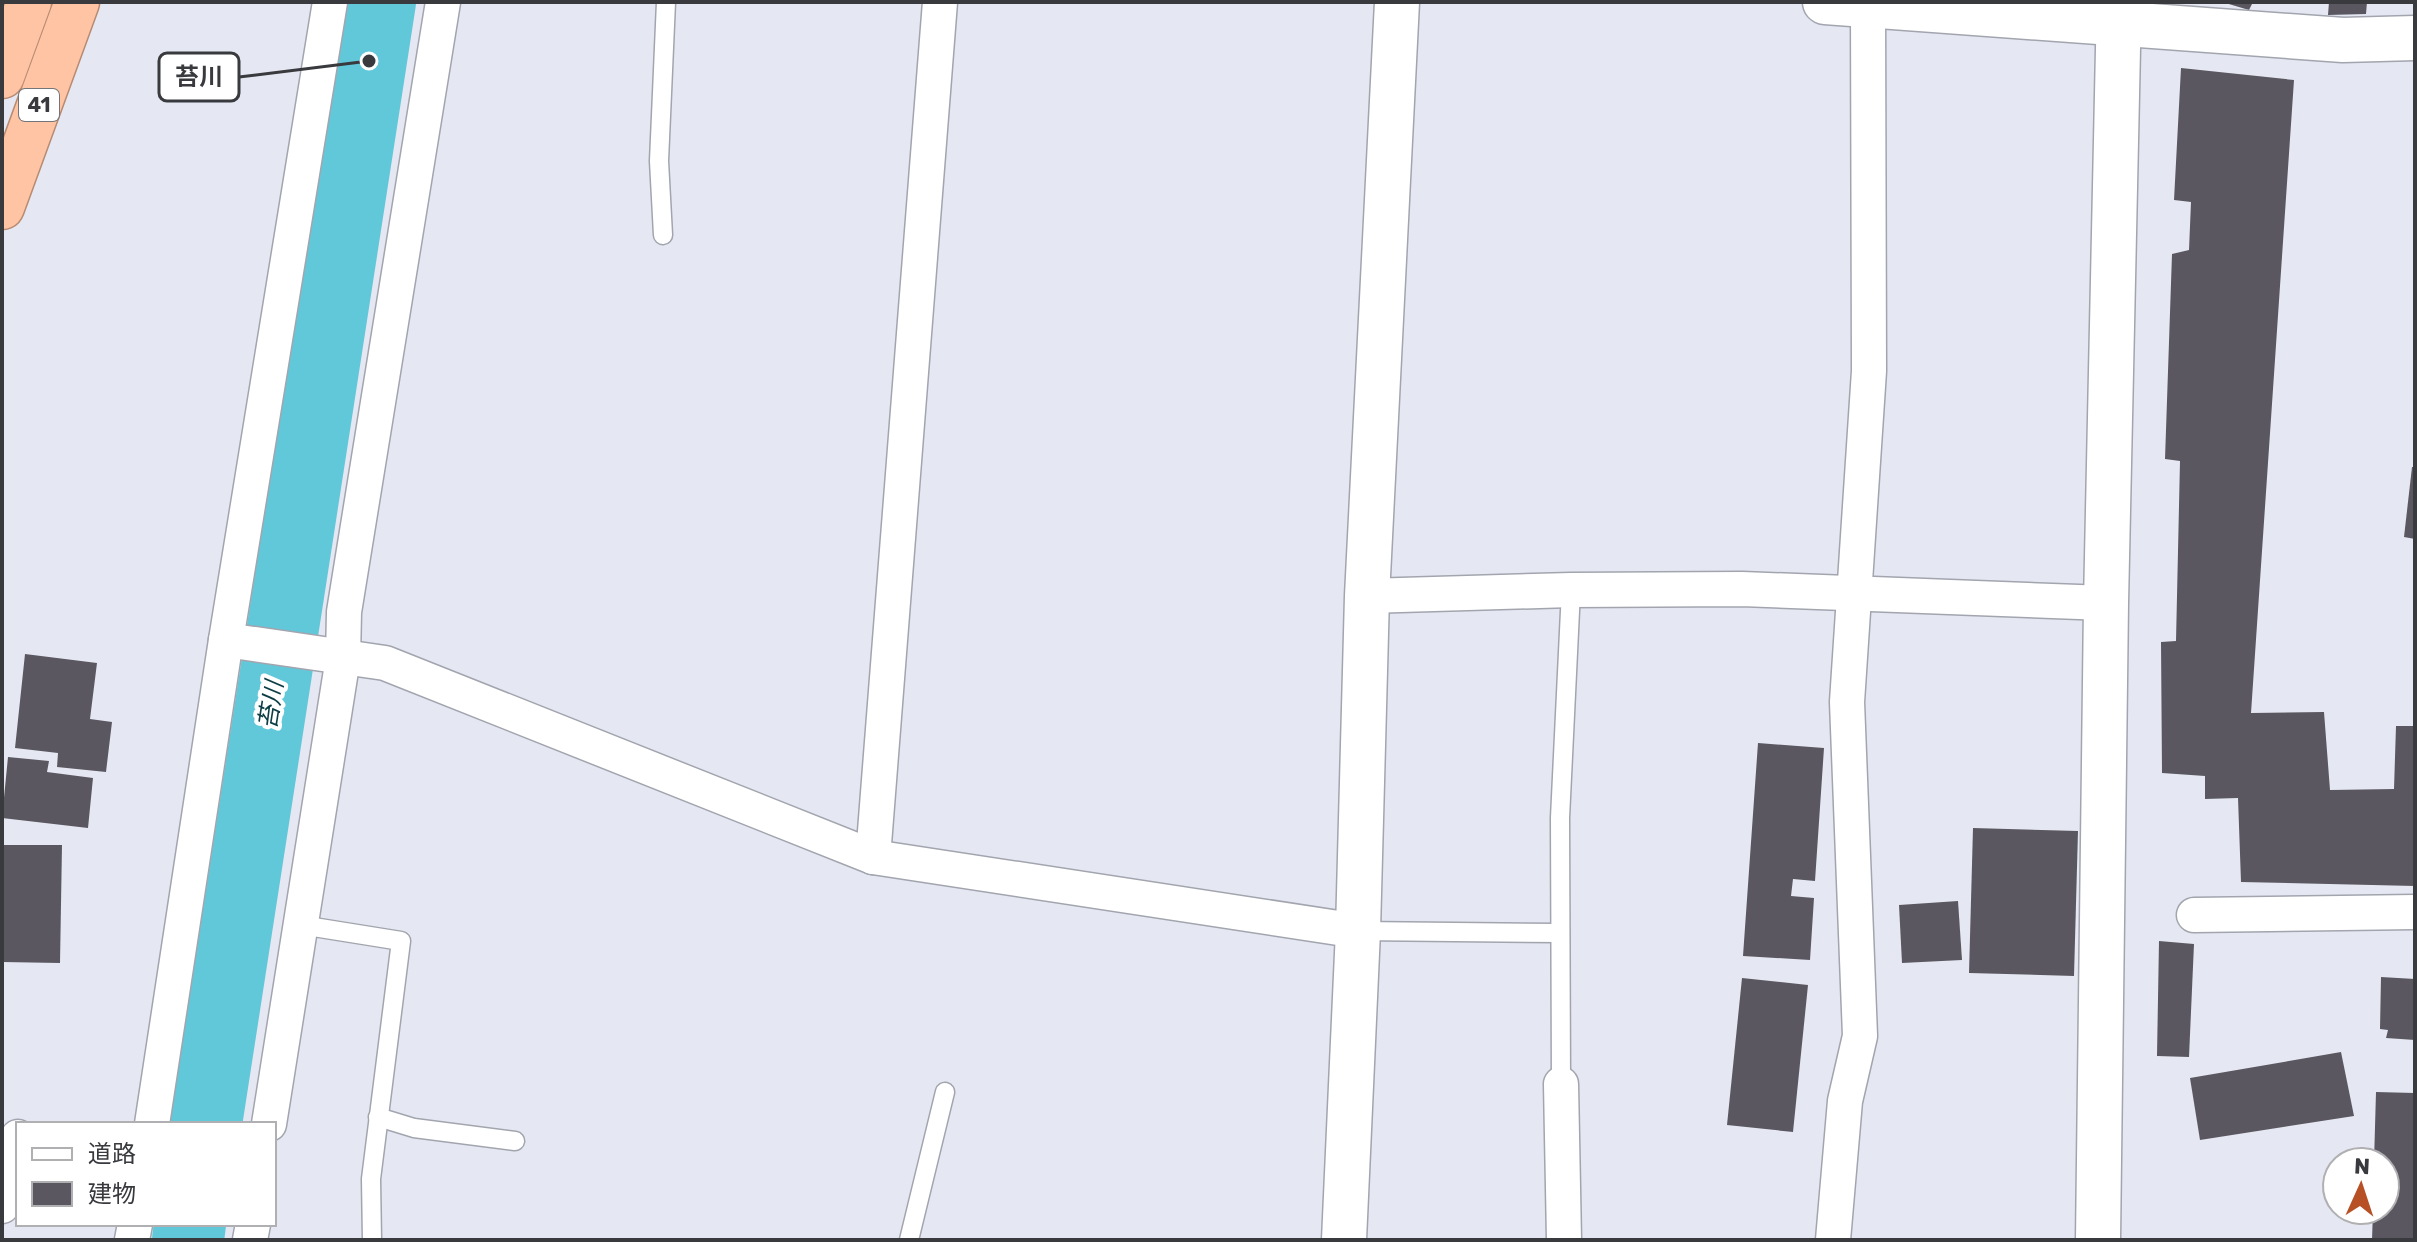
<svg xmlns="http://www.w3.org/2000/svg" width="2417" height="1242" viewBox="0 0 2417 1242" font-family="Rubik,'Noto Sans JP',sans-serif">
<rect width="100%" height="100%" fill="#e5e8f2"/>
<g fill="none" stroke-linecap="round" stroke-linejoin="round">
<g stroke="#61c8da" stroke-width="72">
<path d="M 206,1124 L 380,2"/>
<path d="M 188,1240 L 190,1224"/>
</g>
</g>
<g fill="#5b5760">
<path d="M 2222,2 L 2253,2 L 2249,10 Z"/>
<path d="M 2329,2 L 2367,2 L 2366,14 L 2328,15 Z"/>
<path d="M 2181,68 L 2294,80 L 2251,713 L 2324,712 L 2330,790 L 2394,789 L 2396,726 L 2415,726 L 2415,886 L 2241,882 L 2238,798 L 2205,799 L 2205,776 L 2162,773 L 2161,642 L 2176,641 L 2180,461 L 2165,459 L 2172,254 L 2189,250 L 2191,202 L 2174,200 Z"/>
<path d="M 2412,467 L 2415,467 L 2415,539 L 2404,537 Z"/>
<path d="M 25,654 L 97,663 L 90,719 L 112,722 L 106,772 L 57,767 L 58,753 L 15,748 Z"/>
<path d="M 1758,743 L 1824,748 L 1815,881 L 1793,879 L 1791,896 L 1814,898 L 1810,960 L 1743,956 Z"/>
<path d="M 8,757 L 49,761 L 47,772 L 93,778 L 88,828 L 2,818 Z"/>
<path d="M 1973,828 L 2078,831 L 2074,976 L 1969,973 Z"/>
<path d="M 2,845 L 62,845 L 60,963 L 2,962 Z"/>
<path d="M 1958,901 L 1962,960 L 1902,963 L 1899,905 Z"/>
<path d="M 2159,941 L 2194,944 L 2189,1057 L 2157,1056 Z"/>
<path d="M 2381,977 L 2415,979 L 2415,1040 L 2386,1038 L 2388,1030 L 2380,1029 Z"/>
<path d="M 1742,978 L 1808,985 L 1793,1132 L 1727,1125 Z"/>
<path d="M 2341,1052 L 2354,1116 L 2200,1140 L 2190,1078 Z"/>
<path d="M 2376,1092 L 2415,1093 L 2415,1240 L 2372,1240 L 2373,1210 L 2385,1210 L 2385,1162 L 2374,1162 Z"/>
</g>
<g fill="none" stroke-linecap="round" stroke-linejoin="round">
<defs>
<g id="service">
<path d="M 663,235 L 659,161 L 666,2"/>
<path d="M 301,925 L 401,941 L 371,1179 L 372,1240"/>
<path d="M 1358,931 L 1559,933"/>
<path d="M 1561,1084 L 1560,818 L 1571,590"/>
<path d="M 378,1117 L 414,1128 L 515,1141"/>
<path d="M 909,1240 L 945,1092"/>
</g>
<g id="minor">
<path d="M 1367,596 L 1571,590 L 1742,589 L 2106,603"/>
<path d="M 226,640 L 385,663 L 873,857 L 1358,931"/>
<path d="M 873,857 L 940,2"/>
<path d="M 2194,915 L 2415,912"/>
<path d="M 1561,1084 L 1564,1240"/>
<path d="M 152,1124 L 226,640 L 330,2"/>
<path d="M 269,1124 L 343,658 L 344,612 L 443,2"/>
<path d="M 2,1206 L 18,1137"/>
<path d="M 132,1240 L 135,1224"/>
<path d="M 250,1240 L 253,1224"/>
<path d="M 1833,1240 L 1845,1101 L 1860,1036 L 1847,702 L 1869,371 L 1868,5"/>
</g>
<g id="tertiary">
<path d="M 1825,2 L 2343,40 L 2415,38"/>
<path d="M 1344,1240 L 1358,931 L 1367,596 L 1397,2"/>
<path d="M 2098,1240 L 2106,603 L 2119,2"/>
</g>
<g id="trunk">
<path d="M 2,76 L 29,2"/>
<path d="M 2,207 L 77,2"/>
</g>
</defs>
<use href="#service" stroke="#a2a5ae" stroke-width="21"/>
<use href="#minor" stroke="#a2a5ae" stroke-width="37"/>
<use href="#tertiary" stroke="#a2a5ae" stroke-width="47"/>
<use href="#trunk" stroke="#b88a71" stroke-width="47"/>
<use href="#service" stroke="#fff" stroke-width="18"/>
<use href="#minor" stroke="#fff" stroke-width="34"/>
<use href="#tertiary" stroke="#fff" stroke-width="44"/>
<use href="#trunk" stroke="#fec4a4" stroke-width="44"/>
</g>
<g text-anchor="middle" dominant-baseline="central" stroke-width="8" stroke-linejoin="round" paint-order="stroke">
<rect fill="#fff" stroke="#747578" stroke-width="2" x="19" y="89" width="40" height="32" rx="6"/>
<g font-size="20" font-weight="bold" fill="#393a3e">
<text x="39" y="105">41</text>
</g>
<g font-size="24" font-style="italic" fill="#0c3d45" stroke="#fff">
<text transform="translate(271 705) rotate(-81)">苔川</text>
</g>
</g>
<path fill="none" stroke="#393a3e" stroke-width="3" d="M369 61L239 77"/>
<circle fill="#393a3e" stroke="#fff" stroke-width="3" cx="369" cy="61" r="8"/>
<rect fill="#fff" stroke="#393a3e" stroke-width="3" x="159" y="53" width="80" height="48" rx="8"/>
<g font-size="24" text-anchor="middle" font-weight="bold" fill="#393a3e">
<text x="199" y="85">苔川</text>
</g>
<rect width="2417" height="1242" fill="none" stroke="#393a3e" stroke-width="8"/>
<rect x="16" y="1122" width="260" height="104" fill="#ffffff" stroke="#b0b0b2" stroke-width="2"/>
<rect x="32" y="1148" width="40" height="12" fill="#ffffff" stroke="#b0b0b2" stroke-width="2"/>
<text x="88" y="1162" font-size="24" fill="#393a3e">道路</text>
<rect x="32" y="1182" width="40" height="24" fill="#5b5760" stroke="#b0b0b2" stroke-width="2"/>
<text x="88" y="1202" font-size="24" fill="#393a3e">建物</text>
<g transform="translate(2361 1186) rotate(3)"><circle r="38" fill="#ffffff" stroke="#b0b0b2" stroke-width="2"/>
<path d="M0-6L14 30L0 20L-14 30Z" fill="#b75125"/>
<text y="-12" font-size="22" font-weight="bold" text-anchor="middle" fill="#393a3e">N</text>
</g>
</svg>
